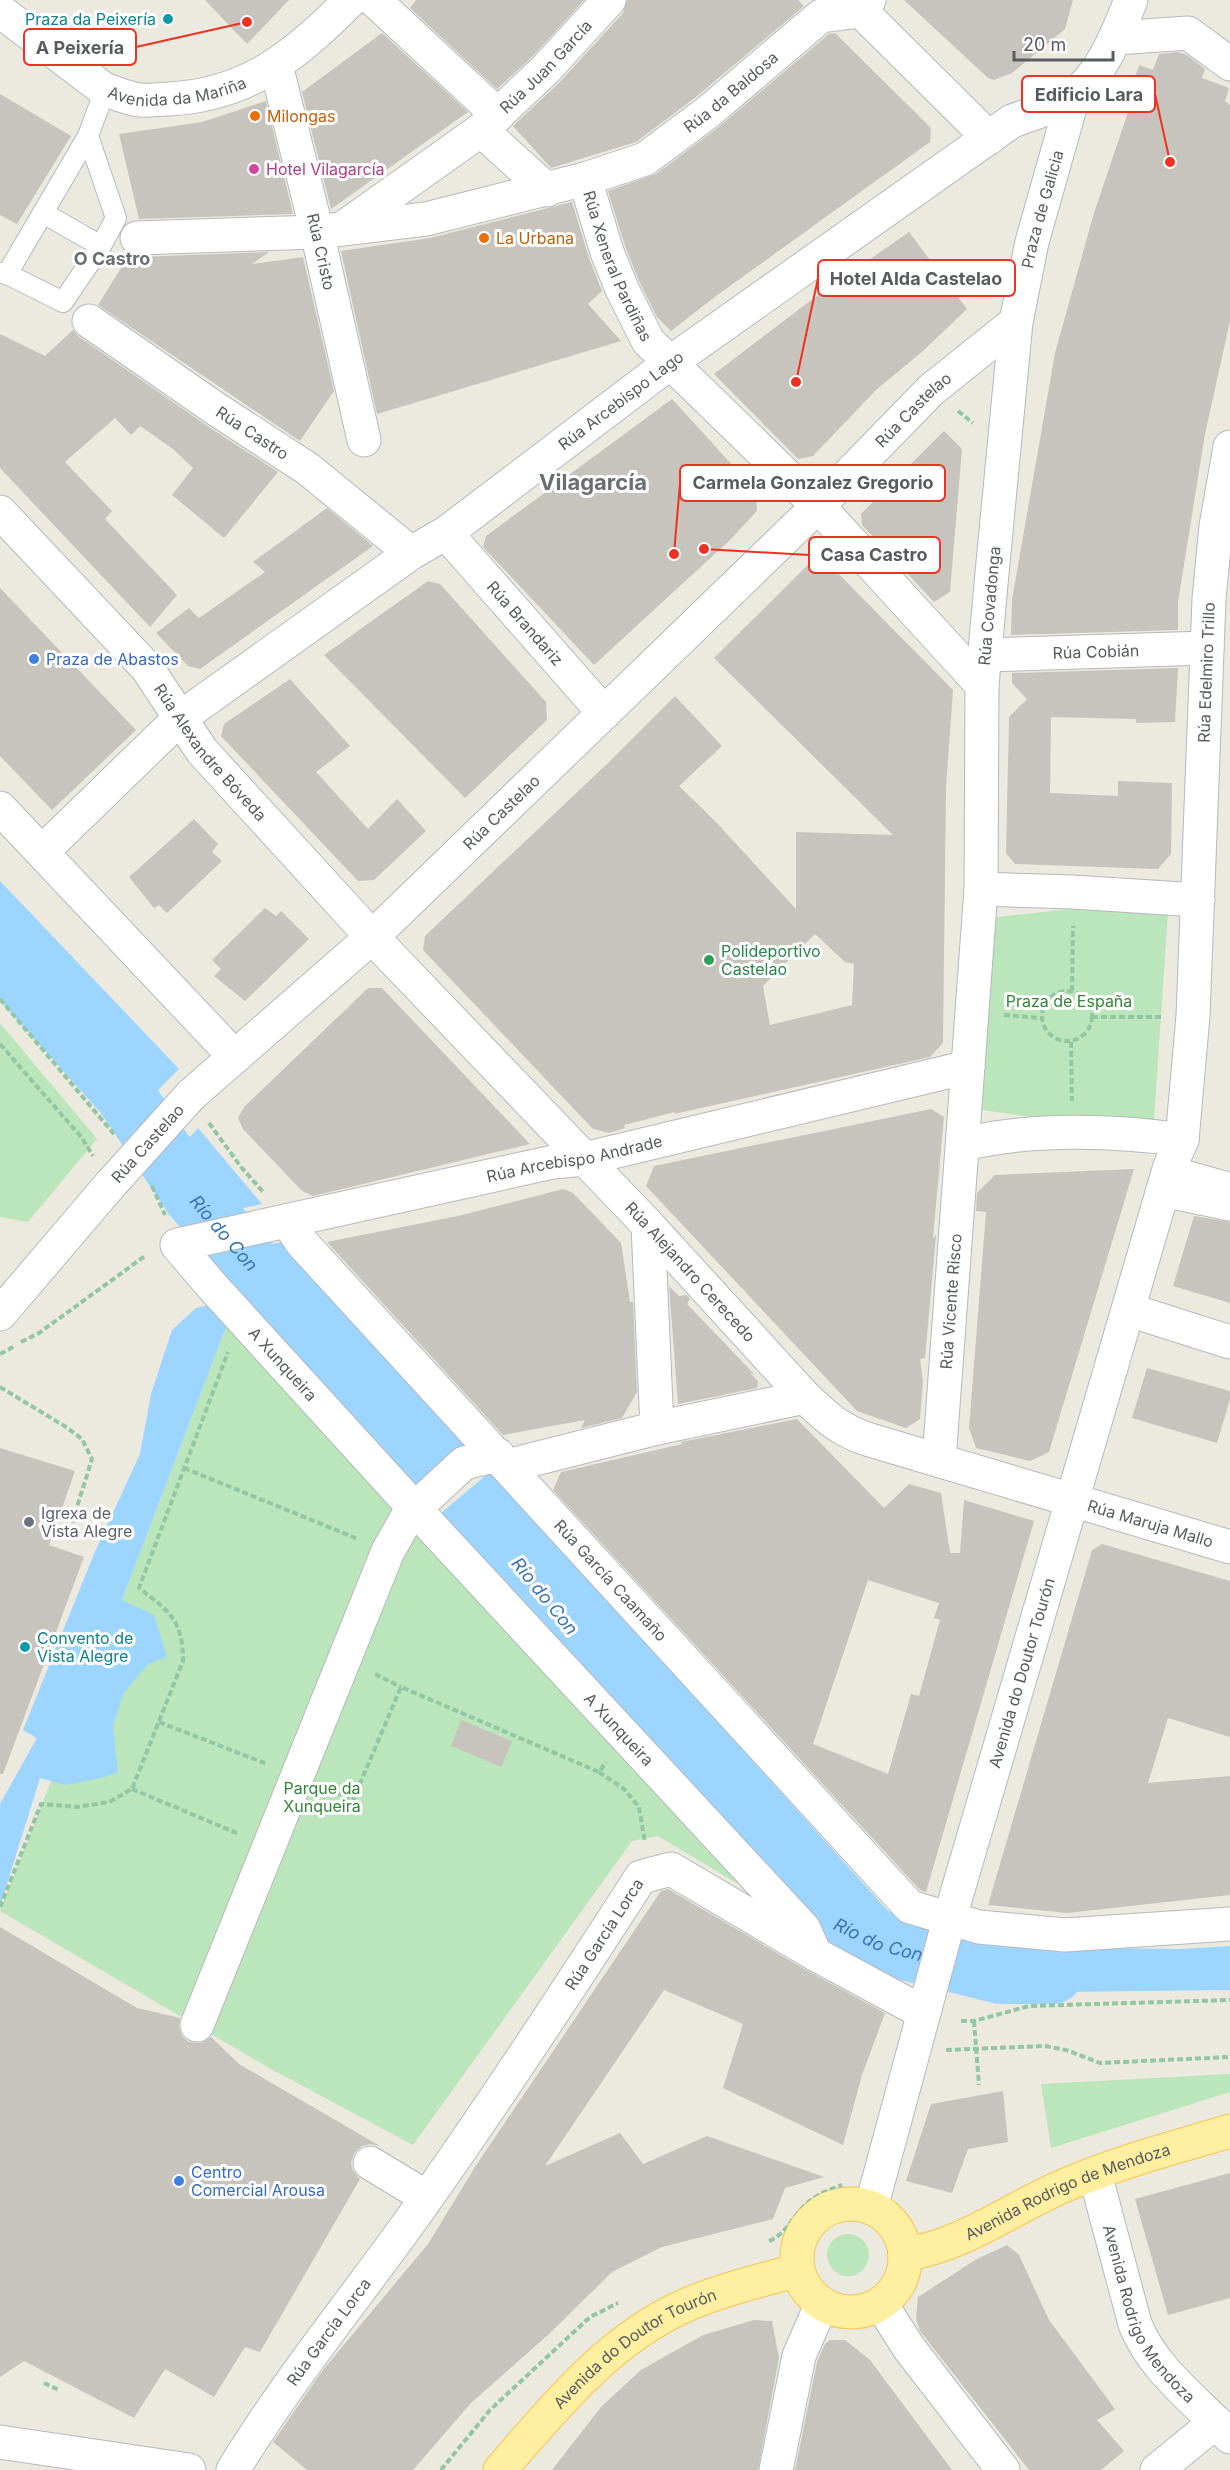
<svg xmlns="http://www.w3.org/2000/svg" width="1230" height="2470" viewBox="0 0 1230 2470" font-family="Inter,sans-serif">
<rect width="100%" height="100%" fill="#ece9df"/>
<g fill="#bbe5ba">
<path d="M 1169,898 L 1153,1135 L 976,1109 L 979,919 Z"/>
<path d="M 0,1023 L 97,1139 L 28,1222 L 0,1217 Z"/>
<path d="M 229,1319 L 748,1872 L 738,1884 L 658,1836 L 632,1841 L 413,2145 L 271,2069 L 0,1911 L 122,1600 Z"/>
<path d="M 1230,2074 L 1230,2092 L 1051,2148 L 1041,2084 Z"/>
<circle cx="848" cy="2255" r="21"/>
</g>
<g fill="#9cd5ff">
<path d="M 0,881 L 179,1069 L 125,1123 L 0,982 Z"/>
<path d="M 198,1128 L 262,1204 L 180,1222 L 163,1166 Z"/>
<path d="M 286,1241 L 468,1445 L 413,1492 L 204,1260 Z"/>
<path d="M 214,1304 L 229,1319 L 122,1600 L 154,1615 L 167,1657 L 148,1664 L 123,1694 L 113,1727 L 118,1772 L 101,1778 L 65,1785 L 40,1778 L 0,1906 L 0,1804 L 37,1738 L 23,1730 L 94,1554 L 140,1454 L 151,1394 L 172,1330 L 196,1308 Z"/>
<path d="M 491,1471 L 888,1911 L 909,1920 L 895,1977 L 851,1958 L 824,1938 L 434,1519 Z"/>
<path d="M 980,1941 L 1014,1947 L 1179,1949 L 1230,1946 L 1230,1990 L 965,1993 Z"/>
</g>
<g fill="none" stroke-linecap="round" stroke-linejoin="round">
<g stroke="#9cd5ff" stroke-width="60">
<path id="s1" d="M 0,956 L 125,1095 L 192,1195 L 294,1314"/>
<path id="s2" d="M 826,1918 L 880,1944 L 1000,1974 L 1053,1974"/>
</g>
</g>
<g fill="#c7c4bd" fill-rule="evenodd">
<path d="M 205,0 L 289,0 L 247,44 Z"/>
<path d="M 416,0 L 584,0 L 532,57 L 497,89 L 410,8 Z"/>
<path d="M 627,0 L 798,0 L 804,6 L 696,97 L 636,142 L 551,168 L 513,126 L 559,83 L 623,13 Z"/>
<path d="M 904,0 L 1073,0 L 1065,29 L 1012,73 L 994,80 L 988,78 Z"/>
<path d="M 382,33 L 468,112 L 331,209 L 302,92 Z"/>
<path d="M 835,33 L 931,128 L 930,142 L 716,296 L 671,331 L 657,317 L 639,281 L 625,246 L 608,191 L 656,174 L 720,126 L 829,34 Z"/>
<path d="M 1178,52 L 1187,55 L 1205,69 L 1202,78 L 1229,88 L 1225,101 L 1230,105 L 1230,321 L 1205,434 L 1178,602 L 1178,630 L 1011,635 L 1012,600 L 1055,353 L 1094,213 L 1128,112 L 1124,111 L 1139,65 L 1153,70 L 1159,54 Z"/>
<path d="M 0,94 L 71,136 L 17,224 L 0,215 Z"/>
<path d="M 266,101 L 293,214 L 139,219 L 119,134 L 202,122 Z"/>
<path d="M 572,202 L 589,258 L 602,291 L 588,304 L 621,341 L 377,414 L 341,251 L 430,238 Z"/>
<path d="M 909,232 L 967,309 L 923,351 L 876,390 L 813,456 L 798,459 L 714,374 L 810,301 Z"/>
<path d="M 269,252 L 252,264 L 303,257 L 334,391 L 300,441 L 98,305 L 129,255 L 138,257 Z"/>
<path d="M 73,330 L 78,336 L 206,425 L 278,472 L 224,538 L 172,495 L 193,468 L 173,449 L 140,426 L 131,435 L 115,418 L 65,462 L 112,511 L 105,519 L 177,595 L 150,627 L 0,468 L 0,334 L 45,356 Z"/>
<path d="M 672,399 L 756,491 L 757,511 L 730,540 L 594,665 L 483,547 L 486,536 Z"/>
<path d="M 944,431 L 962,449 L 950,592 L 934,602 L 862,525 L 861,514 Z"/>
<path d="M 327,508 L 373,546 L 200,669 L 188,666 L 156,633 L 189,608 L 199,618 L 265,572 L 253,562 Z"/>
<path d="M 819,554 L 953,690 L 946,788 L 943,1043 L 930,1057 L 674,1114 L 675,1112 L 624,1125 L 625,1128 L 609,1133 L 593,1129 L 423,950 L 425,936 L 609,762 L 675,696 L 722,746 L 679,786 L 716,822 L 796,909 L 796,832 L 893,835 L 714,658 ZM 815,934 L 845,962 L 854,964 L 852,1005 L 770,1025 L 763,986 Z"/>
<path d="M 428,581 L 440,584 L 546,702 L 547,720 L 465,798 L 324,655 Z"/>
<path d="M 0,588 L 136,730 L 52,810 L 0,756 Z"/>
<path d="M 1178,668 L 1175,722 L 1136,723 L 1136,719 L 1051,717 L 1050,793 L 1118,796 L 1118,781 L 1172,783 L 1171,854 L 1158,869 L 1015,864 L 1006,853 L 1009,717 L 1027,699 L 1012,683 L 1012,673 Z"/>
<path d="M 290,679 L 350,746 L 316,772 L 368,829 L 397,799 L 426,831 L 374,880 L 358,881 L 221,736 L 224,724 Z"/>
<path d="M 194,819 L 218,844 L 212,852 L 222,861 L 167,913 L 159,905 L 154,908 L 129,877 Z"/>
<path d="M 265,908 L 276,916 L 281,911 L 309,939 L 245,1001 L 214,976 L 221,969 L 212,960 Z"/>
<path d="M 368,988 L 382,988 L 530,1144 L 313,1196 L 302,1191 L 243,1129 L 238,1118 L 244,1107 Z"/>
<path d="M 931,1109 L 944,1117 L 933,1238 L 936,1235 L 925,1358 L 920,1359 L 923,1381 L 920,1419 L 906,1428 L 857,1411 L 646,1186 L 654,1166 Z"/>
<path d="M 1134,1169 L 1049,1452 L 1030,1461 L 976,1448 L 969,1428 L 986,1212 L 976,1211 L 977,1193 L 995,1175 Z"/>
<path d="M 563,1189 L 573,1193 L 621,1243 L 630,1302 L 633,1302 L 637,1392 L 622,1418 L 581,1428 L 585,1420 L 503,1435 L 327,1242 L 458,1216 Z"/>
<path d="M 1194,1216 L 1230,1222 L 1230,1303 L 1173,1286 Z"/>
<path d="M 669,1286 L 679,1296 L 687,1295 L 690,1299 L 687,1304 L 755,1375 L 750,1373 L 758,1381 L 757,1388 L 678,1404 Z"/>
<path d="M 1147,1368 L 1230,1391 L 1230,1399 L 1217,1443 L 1132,1418 Z"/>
<path d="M 797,1419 L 884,1508 L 909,1484 L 941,1493 L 950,1553 L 960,1553 L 964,1500 L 1034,1521 L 926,1892 L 920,1890 L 553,1490 L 561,1472 L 682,1444 L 681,1442 ZM 868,1580 L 939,1603 L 934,1618 L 940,1620 L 919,1696 L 911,1694 L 888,1774 L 813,1744 Z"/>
<path d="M 0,1448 L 75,1471 L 49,1545 L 84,1557 L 3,1774 L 0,1774 Z"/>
<path d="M 1102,1544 L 1230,1581 L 1230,1737 L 1168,1718 L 1148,1783 L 1230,1776 L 1230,1895 L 1067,1913 L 988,1905 L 1092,1550 Z"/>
<path d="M 461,1720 L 512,1741 L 501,1767 L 451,1746 Z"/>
<path d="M 668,1889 L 806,1970 L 885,2013 L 862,2075 L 843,2145 L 723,2088 L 743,2024 L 664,1990 L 545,2166 L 620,2133 L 643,2164 L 707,2136 L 824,2177 L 785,2188 L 773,2219 L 662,2247 L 612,2272 L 549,2334 L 471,2403 L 413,2470 L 307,2470 L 273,2442 L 323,2370 L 428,2244 L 475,2167 L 661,1891 Z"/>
<path d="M 0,1927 L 137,2008 L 180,2018 L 179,2028 L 182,2036 L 189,2042 L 200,2043 L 211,2037 L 239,2064 L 380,2146 L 370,2144 L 362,2146 L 354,2153 L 351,2163 L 353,2171 L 360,2179 L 260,2352 L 245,2347 L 214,2397 L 165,2369 L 134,2418 L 24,2361 L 0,2377 Z"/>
<path d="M 1003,2091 L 1008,2142 L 968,2149 L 952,2193 L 906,2181 L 931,2104 Z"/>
<path d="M 1230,2173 L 1230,2298 L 1168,2315 L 1135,2199 Z"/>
<path d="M 1007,2245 L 1019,2255 L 1049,2320 L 1115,2409 L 1097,2420 L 1124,2451 L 1101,2470 L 1029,2470 L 920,2331 L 916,2319 L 918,2297 L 975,2260 Z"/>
<path d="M 754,2320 L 772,2321 L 779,2358 L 758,2470 L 552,2470 L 601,2407 L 641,2370 L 703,2335 Z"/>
<path d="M 830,2340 L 845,2340 L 870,2360 L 952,2470 L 795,2470 L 817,2362 L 825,2344 Z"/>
</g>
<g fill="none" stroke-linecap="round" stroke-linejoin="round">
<defs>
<g id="lane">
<path d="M 43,213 L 101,246"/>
<path d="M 0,273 L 7,274 L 63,302 L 101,246 L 116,218 L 88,136"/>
<path d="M 7,274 L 88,136 L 105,90"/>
<path d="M 1170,1166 L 1230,1183"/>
</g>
<g id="street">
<path d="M 374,0 L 498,115"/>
<path d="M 850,0 L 989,138"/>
<path d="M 1116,38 L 1188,33 L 1230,64"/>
<path id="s3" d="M 276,65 L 317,232 L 364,440"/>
<path id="s4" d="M 105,90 C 116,93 129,99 140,100 C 149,101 159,99 168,99 C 250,95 295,55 351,0"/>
<path d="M 481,130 L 547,190"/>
<path id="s5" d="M 585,179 L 607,252 L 622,289 L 648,341 L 818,506 L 982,685"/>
<path id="s6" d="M 343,228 L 481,130 L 545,70 L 609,0"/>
<path id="s7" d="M 137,238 L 317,232 L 426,219 L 585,179 L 645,159 L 708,112 L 821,16 L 861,11 L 869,0"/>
<path id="s8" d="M 89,321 L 216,409 L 308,469 L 411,553"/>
<path id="s9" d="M 0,512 L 147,668 L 202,751 L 372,937 L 648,1225 L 805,1397 C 827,1418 841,1431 870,1440 L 1230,1547"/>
<path id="s10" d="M 446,533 L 604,713"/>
<path id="s11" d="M 985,655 L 1207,648"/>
<path d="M 0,808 L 235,1057"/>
<path id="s12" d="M 42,852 L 180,718 L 411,553 L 446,533 L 671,362 L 1012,121 C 1028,115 1062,105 1073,96 C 1102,75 1118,32 1131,0"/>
<path d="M 981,889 L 1073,892 L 1198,900"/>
<path id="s13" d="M 191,1095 L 372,937 L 818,506 L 931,390 L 1016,322"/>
<path d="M 964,1144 C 1031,1128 1114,1130 1182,1140"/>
<path d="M 1163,1190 L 1230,1204"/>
<path id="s14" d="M 287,1221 L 302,1243 L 910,1907 L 979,1927 L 1065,1935 L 1230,1924"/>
<path d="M 648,1225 L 657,1428"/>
<path d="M 0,1314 L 110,1185"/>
<path d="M 1145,1315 L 1230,1342"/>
<path id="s15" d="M 939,1460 L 981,889 L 982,685 L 992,573 L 1016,322 L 1032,242 L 1073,97"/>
<path d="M 507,1466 L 657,1428 L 805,1397"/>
<path id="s16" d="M 815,1954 L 804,1929 L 415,1509 L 212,1286 L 177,1245 L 553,1162 L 584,1159 L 968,1067"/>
<path d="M 197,2025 L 388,1551 L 409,1514 L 464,1463 L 498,1455"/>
<path d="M 370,2163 L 426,2197"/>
<path id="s17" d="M 1095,2174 L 1135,2324 C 1153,2370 1197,2401 1230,2437"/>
<path id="s18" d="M 871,2208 L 948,1924 L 1170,1166 L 1182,1140 L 1193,1016 L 1209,599 L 1216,526 L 1230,447"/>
<path d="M 0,2442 L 189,2470"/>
<path id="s19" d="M 233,2470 C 285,2385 348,2307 406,2227 C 488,2113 565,1995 641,1877 L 671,1869 L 815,1954 L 924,2013"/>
<path d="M 776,2470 L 799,2356 L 822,2303"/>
<path d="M 1157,2470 L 1216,2422"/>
</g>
<g id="secondary">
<path d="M 0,11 L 105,90"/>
<path d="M 881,2304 L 909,2348 L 1003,2470"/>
</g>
<g id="primary">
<circle cx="851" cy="2258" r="54"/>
<path id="s20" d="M 906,2254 C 962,2246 1009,2210 1061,2187 C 1115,2163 1173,2148 1230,2131"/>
<path id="s21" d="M 500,2470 C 554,2408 607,2341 684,2306 C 720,2290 760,2281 798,2270"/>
</g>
</defs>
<use href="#lane" stroke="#b5b8bd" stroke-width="22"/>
<use href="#street" stroke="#b5b8bd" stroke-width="35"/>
<use href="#secondary" stroke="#b5b9bf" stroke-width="35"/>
<use href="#primary" stroke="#f5c550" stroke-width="35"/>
<g stroke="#93c6a2" stroke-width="4" stroke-dasharray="6 3" stroke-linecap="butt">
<path d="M 958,411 L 973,423"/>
<circle cx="1067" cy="1016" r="25"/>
<path d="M 1072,991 L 1073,926"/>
<path d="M 0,999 L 114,1134"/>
<path d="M 1004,1015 L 1041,1018"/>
<path d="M 1092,1017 L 1161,1017"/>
<path d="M 1071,1042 L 1072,1101"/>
<path d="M 0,1044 L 82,1138 L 93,1156"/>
<path d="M 209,1123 L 241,1167 L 264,1193"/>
<path d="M 152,1186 L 165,1215"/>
<path d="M 21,1342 L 39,1333 L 145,1256"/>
<path d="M 0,1354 L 15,1346"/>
<path d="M 0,1387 L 66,1427 L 82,1439 L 92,1459 L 66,1542"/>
<path d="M 184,1468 L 358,1539"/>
<path d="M 375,1674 L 401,1687"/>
<path d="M 159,1722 L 267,1764"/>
<path d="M 599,1772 L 624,1789 L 639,1807 L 645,1842"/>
<path d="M 132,1789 L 239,1834"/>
<path d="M 327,1789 L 353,1800 L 401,1687 L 599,1772 L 606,1762"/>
<path d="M 0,1907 L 41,1804 L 77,1807 L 109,1802 L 132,1789 L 183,1661 C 183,1620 169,1611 139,1588 L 228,1352"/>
<path d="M 961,2021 L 974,2021 L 1029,2006 L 1230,2000"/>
<path d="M 974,2021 L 979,2085"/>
<path d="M 946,2050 L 1045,2046 L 1066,2050 L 1100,2063 L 1230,2057"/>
<path d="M 769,2241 C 786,2234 792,2218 805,2205 C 816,2195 828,2190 842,2185"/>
<path d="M 44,2383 L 59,2390"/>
<path d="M 441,2470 L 490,2410 L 590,2317 L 618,2303"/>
</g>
<use href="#lane" stroke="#fff" stroke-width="20"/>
<use href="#street" stroke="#fff" stroke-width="33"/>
<use href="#secondary" stroke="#fff" stroke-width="33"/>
<use href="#primary" stroke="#ffefa1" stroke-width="33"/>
<defs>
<g id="street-bridge">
<path id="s22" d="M 110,1185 L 191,1095"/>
</g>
</defs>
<use href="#street-bridge" stroke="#b5b8bd" stroke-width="35" stroke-linecap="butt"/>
<use href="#street-bridge" stroke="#fff" stroke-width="33"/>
</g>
<g fill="#0f9aa8" stroke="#fff" stroke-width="2">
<circle cx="168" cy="19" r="6"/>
<circle cx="25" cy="1647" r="6"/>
</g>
<g fill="#e8710a" stroke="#fff" stroke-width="2">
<circle cx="255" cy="116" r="6"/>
<circle cx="484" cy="238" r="6"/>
</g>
<circle fill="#d1479c" stroke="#fff" stroke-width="2" cx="254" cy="169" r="6"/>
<g fill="#3f7fe0" stroke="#fff" stroke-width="2">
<circle cx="34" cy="659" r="6"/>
<circle cx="179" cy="2181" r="6"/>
</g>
<circle fill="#2e9e5b" stroke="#fff" stroke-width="2" cx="709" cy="960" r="6"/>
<circle fill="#6b7280" stroke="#fff" stroke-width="2" cx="29" cy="1522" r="6"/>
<g text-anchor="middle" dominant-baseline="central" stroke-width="6" stroke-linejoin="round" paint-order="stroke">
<g font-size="16" fill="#0d838f" stroke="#fff" text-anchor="end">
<text x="156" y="19">Praza da Peixería</text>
<text x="37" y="1638" text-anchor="start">Convento de<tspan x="37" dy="18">Vista Alegre</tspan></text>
</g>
<g font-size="16" fill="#585c61" stroke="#fff">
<text stroke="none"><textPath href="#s6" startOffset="260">Rúa Juan García</textPath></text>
<text stroke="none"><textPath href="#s4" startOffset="74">Avenida da Mariña</textPath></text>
<text stroke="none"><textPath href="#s7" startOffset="626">Rúa da Baldosa</textPath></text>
<text stroke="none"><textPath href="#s15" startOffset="1257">Praza de Galicia</textPath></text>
<text stroke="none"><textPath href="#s3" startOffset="192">Rúa Cristo</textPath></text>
<text stroke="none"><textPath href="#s5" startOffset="93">Rúa Xeneral Pardiñas</textPath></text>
<text stroke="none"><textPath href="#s12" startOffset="736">Rúa Arcebispo Lago</textPath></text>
<text stroke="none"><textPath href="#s13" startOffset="996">Rúa Castelao</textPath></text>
<text stroke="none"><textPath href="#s8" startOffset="198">Rúa Castro</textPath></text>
<text stroke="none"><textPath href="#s15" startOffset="856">Rúa Covadonga</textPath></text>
<text stroke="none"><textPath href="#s10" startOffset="120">Rúa Brandariz</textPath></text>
<text stroke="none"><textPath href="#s11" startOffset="111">Rúa Cobián</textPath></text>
<text stroke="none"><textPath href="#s18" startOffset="1581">Rúa Edelmiro Trillo</textPath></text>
<text stroke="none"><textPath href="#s9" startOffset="320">Rúa Alexandre Bóveda</textPath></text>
<text stroke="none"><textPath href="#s13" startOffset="420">Rúa Castelao</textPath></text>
<text stroke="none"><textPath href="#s22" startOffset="56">Rúa Castelao</textPath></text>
<text stroke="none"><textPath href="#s16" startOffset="1362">Rúa Arcebispo Andrade</textPath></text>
<text stroke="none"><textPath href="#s9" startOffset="1028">Rúa Alejandro Cerecedo</textPath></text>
<text stroke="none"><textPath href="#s15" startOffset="159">Rúa Vicente Risco</textPath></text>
<text transform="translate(283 1364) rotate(48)">A Xunqueira</text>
<text stroke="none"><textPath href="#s9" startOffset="1569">Rúa Maruja Mallo</textPath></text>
<text stroke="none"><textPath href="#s14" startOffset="484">Rúa García Caamaño</textPath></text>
<text stroke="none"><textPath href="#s18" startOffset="556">Avenida do Doutor Tourón</textPath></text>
<text transform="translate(619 1729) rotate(47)">A Xunqueira</text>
<text stroke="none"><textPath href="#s19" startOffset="652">Rúa García Lorca</textPath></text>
<text stroke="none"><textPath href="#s20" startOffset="174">Avenida Rodrigo de Mendoza</textPath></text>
<text stroke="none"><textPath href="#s17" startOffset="152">Avenida Rodrigo Mendoza</textPath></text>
<text stroke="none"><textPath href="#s19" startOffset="168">Rúa García Lorca</textPath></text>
<text stroke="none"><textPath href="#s21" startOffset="184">Avenida do Doutor Tourón</textPath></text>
</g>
<g font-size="16" fill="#c56008" stroke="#fff" text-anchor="start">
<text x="267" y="116">Milongas</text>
<text x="496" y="238">La Urbana</text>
</g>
<g font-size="16" fill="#b23c85" stroke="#fff" text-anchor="start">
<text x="266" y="169">Hotel Vilagarcía</text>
</g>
<g font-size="16" fill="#366cbe" stroke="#fff" text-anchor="start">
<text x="46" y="659">Praza de Abastos</text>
<text x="191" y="2172">Centro<tspan x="191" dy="18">Comercial Arousa</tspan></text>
</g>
<g font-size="16" fill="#27864d" stroke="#fff" text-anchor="start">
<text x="721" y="951">Polideportivo<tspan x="721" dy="18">Castelao</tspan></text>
</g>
<g font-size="16" fill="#328635" stroke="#fff">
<text x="1069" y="1001">Praza de España</text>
<text x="322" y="1788">Parque da<tspan x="322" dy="18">Xunqueira</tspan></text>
</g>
<g font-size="16" fill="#5b616d" stroke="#fff" text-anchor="start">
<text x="41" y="1513">Igrexa de<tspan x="41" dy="18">Vista Alegre</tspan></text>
</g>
<g font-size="18" font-weight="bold" fill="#696e73" stroke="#fff">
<text x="112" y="258">O Castro</text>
</g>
<g font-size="18" font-style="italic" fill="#3975b3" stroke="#fff">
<text stroke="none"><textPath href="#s1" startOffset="357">Río do Con</textPath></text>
<text transform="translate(545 1596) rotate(51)">Río do Con</text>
<text stroke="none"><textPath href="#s2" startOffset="57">Río do Con</textPath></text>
</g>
<g font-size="22" font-weight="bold" fill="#696e73" stroke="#fff">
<text x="593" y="482">Vilagarcía</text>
</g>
</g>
<path fill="none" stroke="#ed3224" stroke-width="2" d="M247 22L136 47M1170 162L1155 94M796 382L818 278M674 554L680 483M704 549L809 555"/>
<g fill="#ed3224" stroke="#fff" stroke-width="2">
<circle cx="247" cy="22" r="6"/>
<circle cx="1170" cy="162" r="6"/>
<circle cx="796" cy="382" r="6"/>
<circle cx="674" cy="554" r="6"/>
<circle cx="704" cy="549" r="6"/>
</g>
<g fill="#fff" stroke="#ed3224" stroke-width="2">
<rect x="24" y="29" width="112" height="36" rx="6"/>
<rect x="1022" y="76" width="133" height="36" rx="6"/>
<rect x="818" y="260" width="197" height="36" rx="6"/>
<rect x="680" y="465" width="265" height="36" rx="6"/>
<rect x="809" y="537" width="131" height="36" rx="6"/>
</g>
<g font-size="18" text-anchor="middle" font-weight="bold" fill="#585c61">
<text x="80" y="54">A Peixería</text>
<text x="1089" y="101">Edificio Lara</text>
<text x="916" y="285">Hotel Alda Castelao</text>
<text x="813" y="489">Carmela Gonzalez Gregorio</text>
<text x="874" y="561">Casa Castro</text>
</g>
<path d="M1014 51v9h99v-9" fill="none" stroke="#585c61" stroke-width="3"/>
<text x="1023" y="51" font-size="18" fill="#585c61" stroke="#ffffff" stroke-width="4.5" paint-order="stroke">20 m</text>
</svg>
